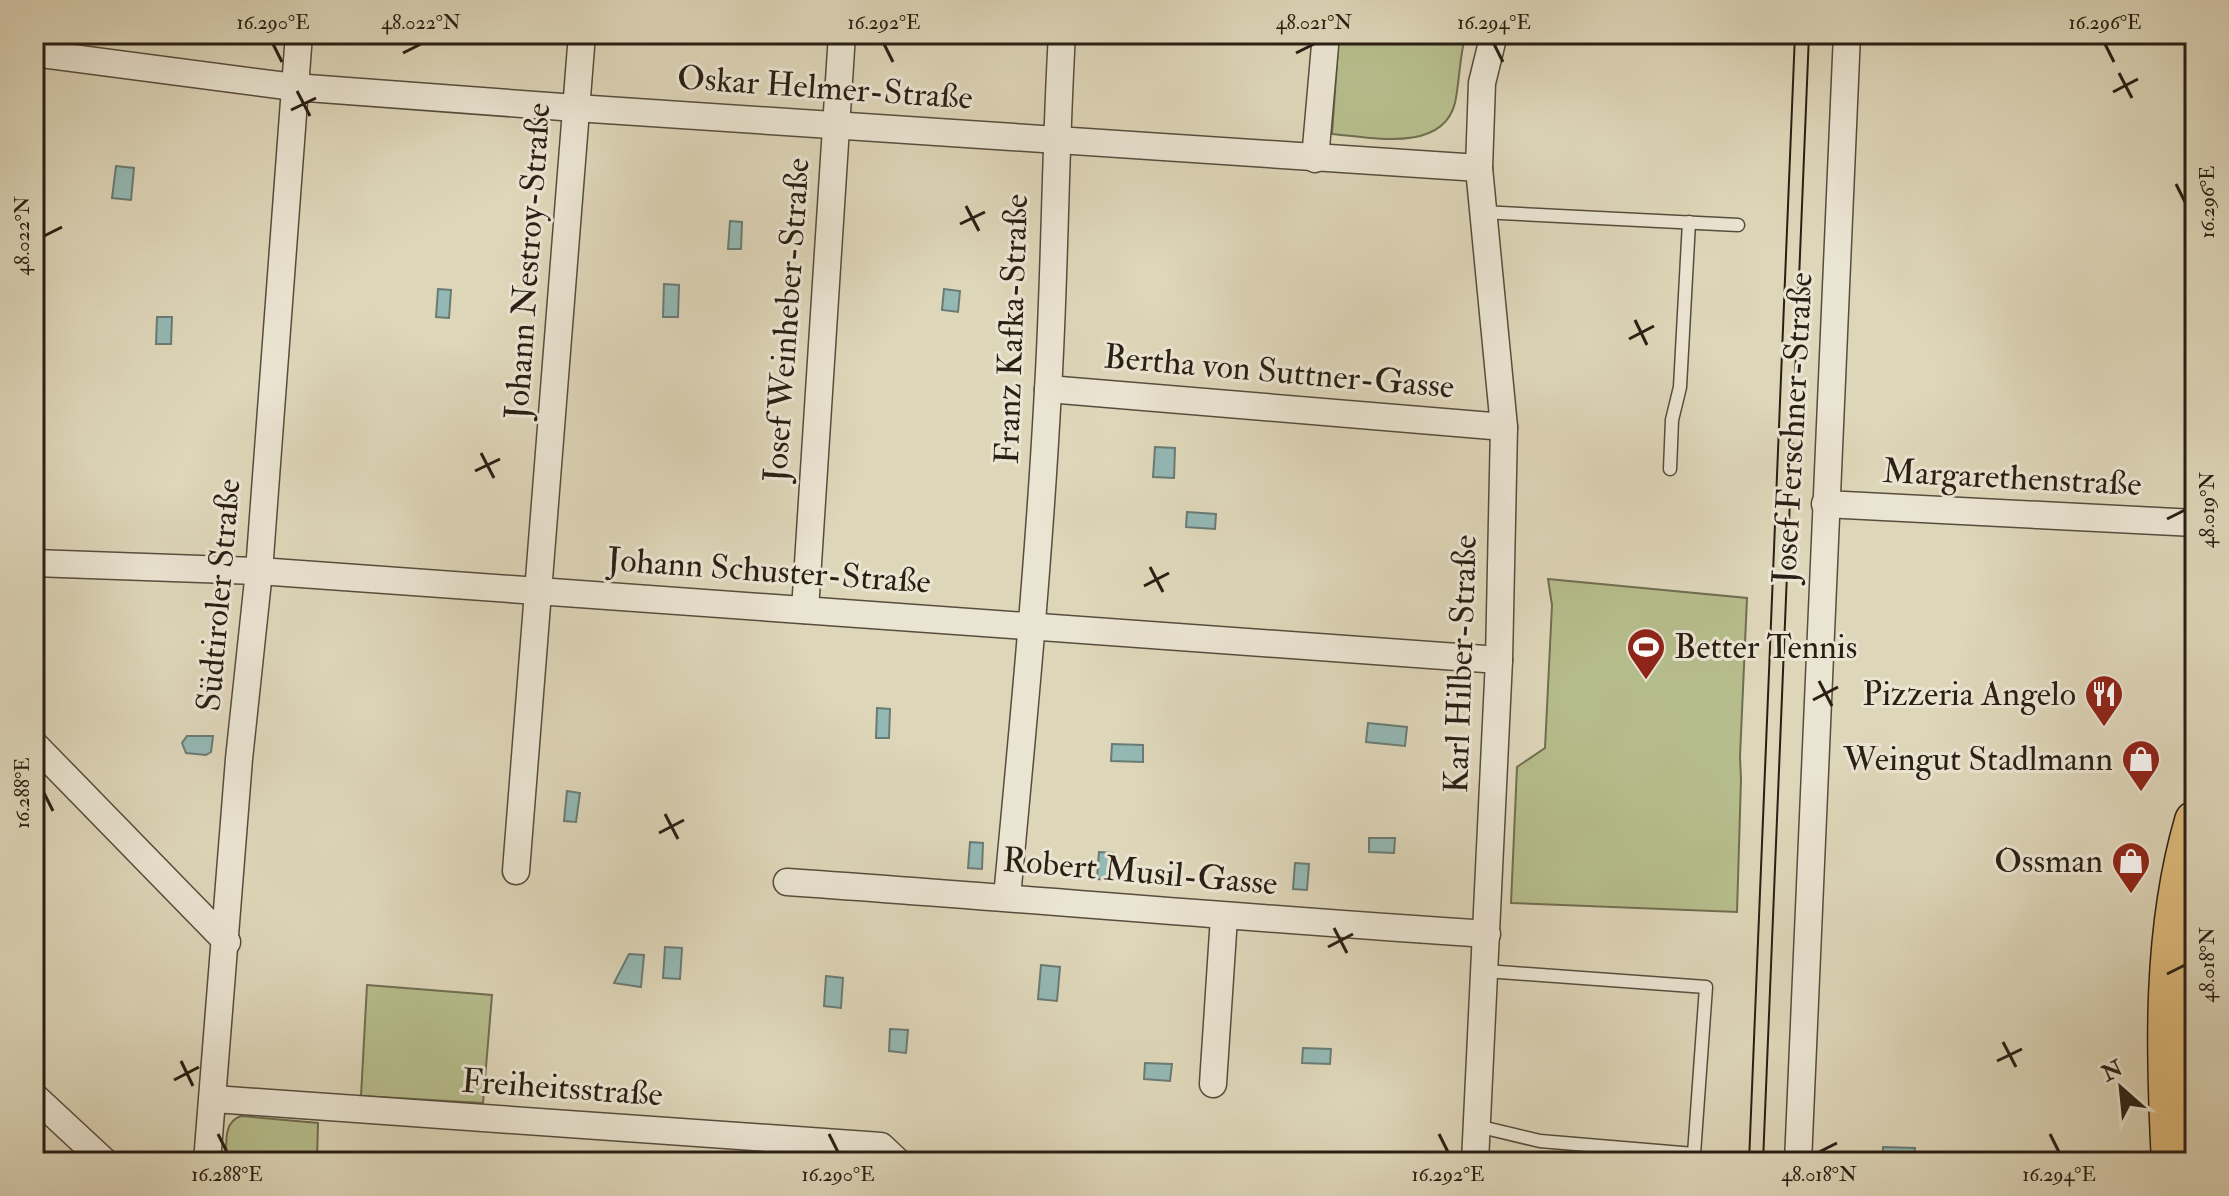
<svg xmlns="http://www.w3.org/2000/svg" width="2229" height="1196" viewBox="0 0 2229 1196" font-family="'IM FELL Double Pica',serif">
<rect width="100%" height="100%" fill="#ded6b9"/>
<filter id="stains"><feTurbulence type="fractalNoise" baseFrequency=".0025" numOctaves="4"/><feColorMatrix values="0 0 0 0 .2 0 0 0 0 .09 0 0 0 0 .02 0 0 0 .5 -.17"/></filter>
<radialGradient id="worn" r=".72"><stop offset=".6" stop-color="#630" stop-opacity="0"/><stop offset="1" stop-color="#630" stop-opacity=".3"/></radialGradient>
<g fill="#b6bd8c" stroke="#706e50" stroke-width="2">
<path d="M 1339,34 L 1466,34 C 1459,57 1460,80 1455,103 C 1442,154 1369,137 1332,134 Z"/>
<path d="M 1548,579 L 1747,598 L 1740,757 L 1741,779 L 1737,912 L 1511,903 L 1517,767 L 1545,748 L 1552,605 Z"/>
<path d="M 367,985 L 492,995 L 483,1103 L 361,1096 Z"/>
<path d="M 241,1116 L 318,1123 L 317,1162 L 226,1162 C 227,1146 222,1122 241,1116 Z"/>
</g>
<g fill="#94b8b4" stroke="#6a7b74" stroke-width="2">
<path d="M 116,166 L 134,168 L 131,200 L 112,198 Z"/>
<path d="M 730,221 L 742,222 L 741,249 L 728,249 Z"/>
<path d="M 664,284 L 679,285 L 678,317 L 663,317 Z"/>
<path d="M 438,289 L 451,290 L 449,318 L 436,317 Z"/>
<path d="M 944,289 L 960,291 L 958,312 L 942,310 Z"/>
<path d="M 157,317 L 172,317 L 171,344 L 156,344 Z"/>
<path d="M 1155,447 L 1175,448 L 1174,478 L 1153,477 Z"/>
<path d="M 1187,512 L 1216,514 L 1215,529 L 1186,527 Z"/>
<path d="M 877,708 L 890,709 L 889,738 L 876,738 Z"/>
<path d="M 1368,723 L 1407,727 L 1405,746 L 1366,742 Z"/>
<path d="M 187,736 L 213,736 L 211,752 L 206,755 L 186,753 L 182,743 Z"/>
<path d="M 1112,744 L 1143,745 L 1143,762 L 1111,761 Z"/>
<path d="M 567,791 L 580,793 L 576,822 L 564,821 Z"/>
<path d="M 1369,838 L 1395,838 L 1394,853 L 1369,852 Z"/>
<path d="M 970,842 L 983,843 L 982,869 L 968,868 Z"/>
<path d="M 1099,852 L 1113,853 L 1111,880 L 1097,879 Z"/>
<path d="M 1295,863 L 1309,864 L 1307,890 L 1293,889 Z"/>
<path d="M 665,947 L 682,948 L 680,979 L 663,978 Z"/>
<path d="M 629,954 L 644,955 L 641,987 L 614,983 Z"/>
<path d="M 1041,965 L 1060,967 L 1057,1001 L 1038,999 Z"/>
<path d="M 826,976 L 843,978 L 841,1008 L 824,1006 Z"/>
<path d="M 890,1029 L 908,1030 L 906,1053 L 889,1051 Z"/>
<path d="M 1303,1048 L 1331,1049 L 1330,1064 L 1302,1063 Z"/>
<path d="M 1145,1063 L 1172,1064 L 1170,1081 L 1144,1079 Z"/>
<path d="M 1883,1147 L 1915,1148 L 1914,1162 L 1882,1162 Z"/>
</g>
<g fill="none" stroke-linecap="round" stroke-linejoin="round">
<defs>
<g id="lane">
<path d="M 1481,212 L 1738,225"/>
<path d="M 1670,469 L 1672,420 L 1680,387 L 1689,222"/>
<path d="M 1477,1126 L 1540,1141 L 1694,1154 L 1706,987 L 1486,971"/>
</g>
<g id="street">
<path d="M 34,53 L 294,87 L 576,108 L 1479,168 L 1482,83 L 1494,34"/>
<path d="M 1315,159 L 1326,34"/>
<path d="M 1048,389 L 1504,427"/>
<path d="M 1825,504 L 2195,523"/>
<path d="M 34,563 L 259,571 L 1499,660"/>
<path d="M 805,610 L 842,34"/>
<path d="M 34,744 L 227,942"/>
<path d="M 516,871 L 582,34"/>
<path d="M 787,882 C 1020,898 1254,919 1487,934"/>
<path d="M 1007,897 C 1023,728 1039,560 1048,390 C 1055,272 1055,153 1062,34"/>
<path d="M 1213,1084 L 1224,917"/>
<path d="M 34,1096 L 105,1162"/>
<path d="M 214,1099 L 881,1146 L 898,1162"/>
<path d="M 207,1162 L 239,759 L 259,571 L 299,34"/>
<path d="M 1475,1162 L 1499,660 L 1504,427 L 1479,168"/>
<path d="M 1798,1162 L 1847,34"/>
</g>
<path id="primary" d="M 2172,1162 C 2166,1049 2163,931 2195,821"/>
</defs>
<use href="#lane" stroke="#574d3d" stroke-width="15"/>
<use href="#street" stroke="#574d3d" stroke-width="29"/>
<use href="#primary" stroke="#2a1f14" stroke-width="43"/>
<use href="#lane" stroke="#eae4d2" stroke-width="12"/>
<use href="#street" stroke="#eae4d2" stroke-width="26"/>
<use href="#primary" stroke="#dfbb7c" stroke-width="40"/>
<g stroke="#2a1f14" stroke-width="2">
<path d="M 1749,1162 L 1795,34"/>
<path d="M 1763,1162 L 1809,34"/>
</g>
</g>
<path fill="none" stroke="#2a1f14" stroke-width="3" d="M 273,44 L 282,62M 884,44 L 893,62M 1494,44 L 1503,62M 2105,44 L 2114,62M 403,53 L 421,44M 1296,53 L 1314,44M 2119,73 L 2132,98M 297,91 L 310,116M 2113,92 L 2138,79M 291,110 L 316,98M 2176,184 L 2185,202M 966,206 L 979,231M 960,224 L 985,212M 44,236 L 62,227M 1635,320 L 1647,345M 1629,339 L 1654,326M 481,453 L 494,478M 475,471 L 500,459M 2167,519 L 2185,510M 1150,567 L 1163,592M 1144,586 L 1169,573M 1819,681 L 1832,706M 1813,700 L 1838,687M 44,793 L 53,811M 665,814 L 678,839M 659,833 L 684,820M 1334,928 L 1347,953M 1328,947 L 1353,934M 2167,974 L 2185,965M 2003,1042 L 2016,1067M 181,1061 L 193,1086M 1997,1061 L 2022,1049M 174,1080 L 199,1067M 218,1134 L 227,1152M 829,1134 L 838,1152M 1439,1134 L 1448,1152M 2050,1134 L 2059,1152M 1819,1152 L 1837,1143"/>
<defs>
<symbol id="stadium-pin" viewBox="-11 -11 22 30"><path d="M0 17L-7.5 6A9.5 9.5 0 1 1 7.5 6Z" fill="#8f2418" stroke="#eae4d2"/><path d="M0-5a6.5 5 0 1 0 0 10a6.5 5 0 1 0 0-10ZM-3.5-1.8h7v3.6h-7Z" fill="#fff"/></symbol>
<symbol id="restaurant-pin" viewBox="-11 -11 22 30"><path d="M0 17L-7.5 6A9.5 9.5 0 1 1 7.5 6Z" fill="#8f2418" stroke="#eae4d2"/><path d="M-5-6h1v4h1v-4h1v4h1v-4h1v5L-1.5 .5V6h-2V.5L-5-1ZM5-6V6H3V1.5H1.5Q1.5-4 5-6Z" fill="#fff"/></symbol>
<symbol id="shop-pin" viewBox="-11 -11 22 30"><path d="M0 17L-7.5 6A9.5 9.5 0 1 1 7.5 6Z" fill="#8f2418" stroke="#eae4d2"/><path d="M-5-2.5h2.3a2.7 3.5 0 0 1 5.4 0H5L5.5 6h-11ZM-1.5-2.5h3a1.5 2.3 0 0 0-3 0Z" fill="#fff"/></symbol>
</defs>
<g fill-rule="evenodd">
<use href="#stadium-pin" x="1624" y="625" width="44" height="60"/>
<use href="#restaurant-pin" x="2082" y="672" width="44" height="60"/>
<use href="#shop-pin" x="2119" y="737" width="44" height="60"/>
<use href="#shop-pin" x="2109" y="839" width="44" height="60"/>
</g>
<g text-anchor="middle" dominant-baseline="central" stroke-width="6" stroke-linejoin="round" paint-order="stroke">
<g font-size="34" fill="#2a1f14" stroke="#eae4d2">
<text transform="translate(825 88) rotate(4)">Oskar Helmer-Straße</text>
<text transform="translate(528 261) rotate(-86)">Johann Nestroy-Straße</text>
<text transform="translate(787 320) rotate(-86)">Josef Weinheber-Straße</text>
<text transform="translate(1012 329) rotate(-88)">Franz Kafka-Straße</text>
<text transform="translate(1279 372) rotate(5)">Bertha von Suttner-Gasse</text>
<text transform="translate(1793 428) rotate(-87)">Josef Ferschner-Straße</text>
<text transform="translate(2012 478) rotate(3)">Margarethenstraße</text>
<text transform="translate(769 571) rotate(4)">Johann Schuster-Straße</text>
<text transform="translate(219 595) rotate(-85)">Südtiroler Straße</text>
<text transform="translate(1461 664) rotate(-88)">Karl Hilber-Straße</text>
<text transform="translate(1140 872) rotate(5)">Robert Musil-Gasse</text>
<text transform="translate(562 1088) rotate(4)">Freiheitsstraße</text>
</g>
<g font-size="34" fill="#2a1f14" stroke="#eae4d2" text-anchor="end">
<text x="1674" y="647" text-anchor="start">Better Tennis</text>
<text x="2076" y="694">Pizzeria Angelo</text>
<text x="2113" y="759">Weingut Stadlmann</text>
<text x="2103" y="861">Ossman</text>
</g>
</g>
<rect width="2229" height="1196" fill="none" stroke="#ded6b9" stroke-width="88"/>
<g transform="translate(2121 1088) rotate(333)" stroke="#eae4d2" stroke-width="6" paint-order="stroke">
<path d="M0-6L14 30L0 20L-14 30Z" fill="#2a1f14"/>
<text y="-12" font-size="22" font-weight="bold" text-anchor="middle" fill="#2a1f14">N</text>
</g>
<rect x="44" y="44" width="2141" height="1108" fill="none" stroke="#2a1f14" stroke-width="3"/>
<g font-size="20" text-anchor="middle" fill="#2a1f14">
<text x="273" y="29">16.290°E</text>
<text x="421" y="29">48.022°N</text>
<text x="884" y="29">16.292°E</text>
<text x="1314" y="29">48.021°N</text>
<text x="1494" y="29">16.294°E</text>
<text x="2105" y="29">16.296°E</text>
<text transform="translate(2207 202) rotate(-90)" y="7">16.296°E</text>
<text transform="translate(22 236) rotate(-90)" y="7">48.022°N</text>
<text transform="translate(2207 510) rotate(-90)" y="7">48.019°N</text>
<text transform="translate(22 793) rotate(-90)" y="7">16.288°E</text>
<text transform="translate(2207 965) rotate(-90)" y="7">48.018°N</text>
<text x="227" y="1181">16.288°E</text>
<text x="838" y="1181">16.290°E</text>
<text x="1448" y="1181">16.292°E</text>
<text x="1819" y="1181">48.018°N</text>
<text x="2059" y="1181">16.294°E</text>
</g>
<rect width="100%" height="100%" filter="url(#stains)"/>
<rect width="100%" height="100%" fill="url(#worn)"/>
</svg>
